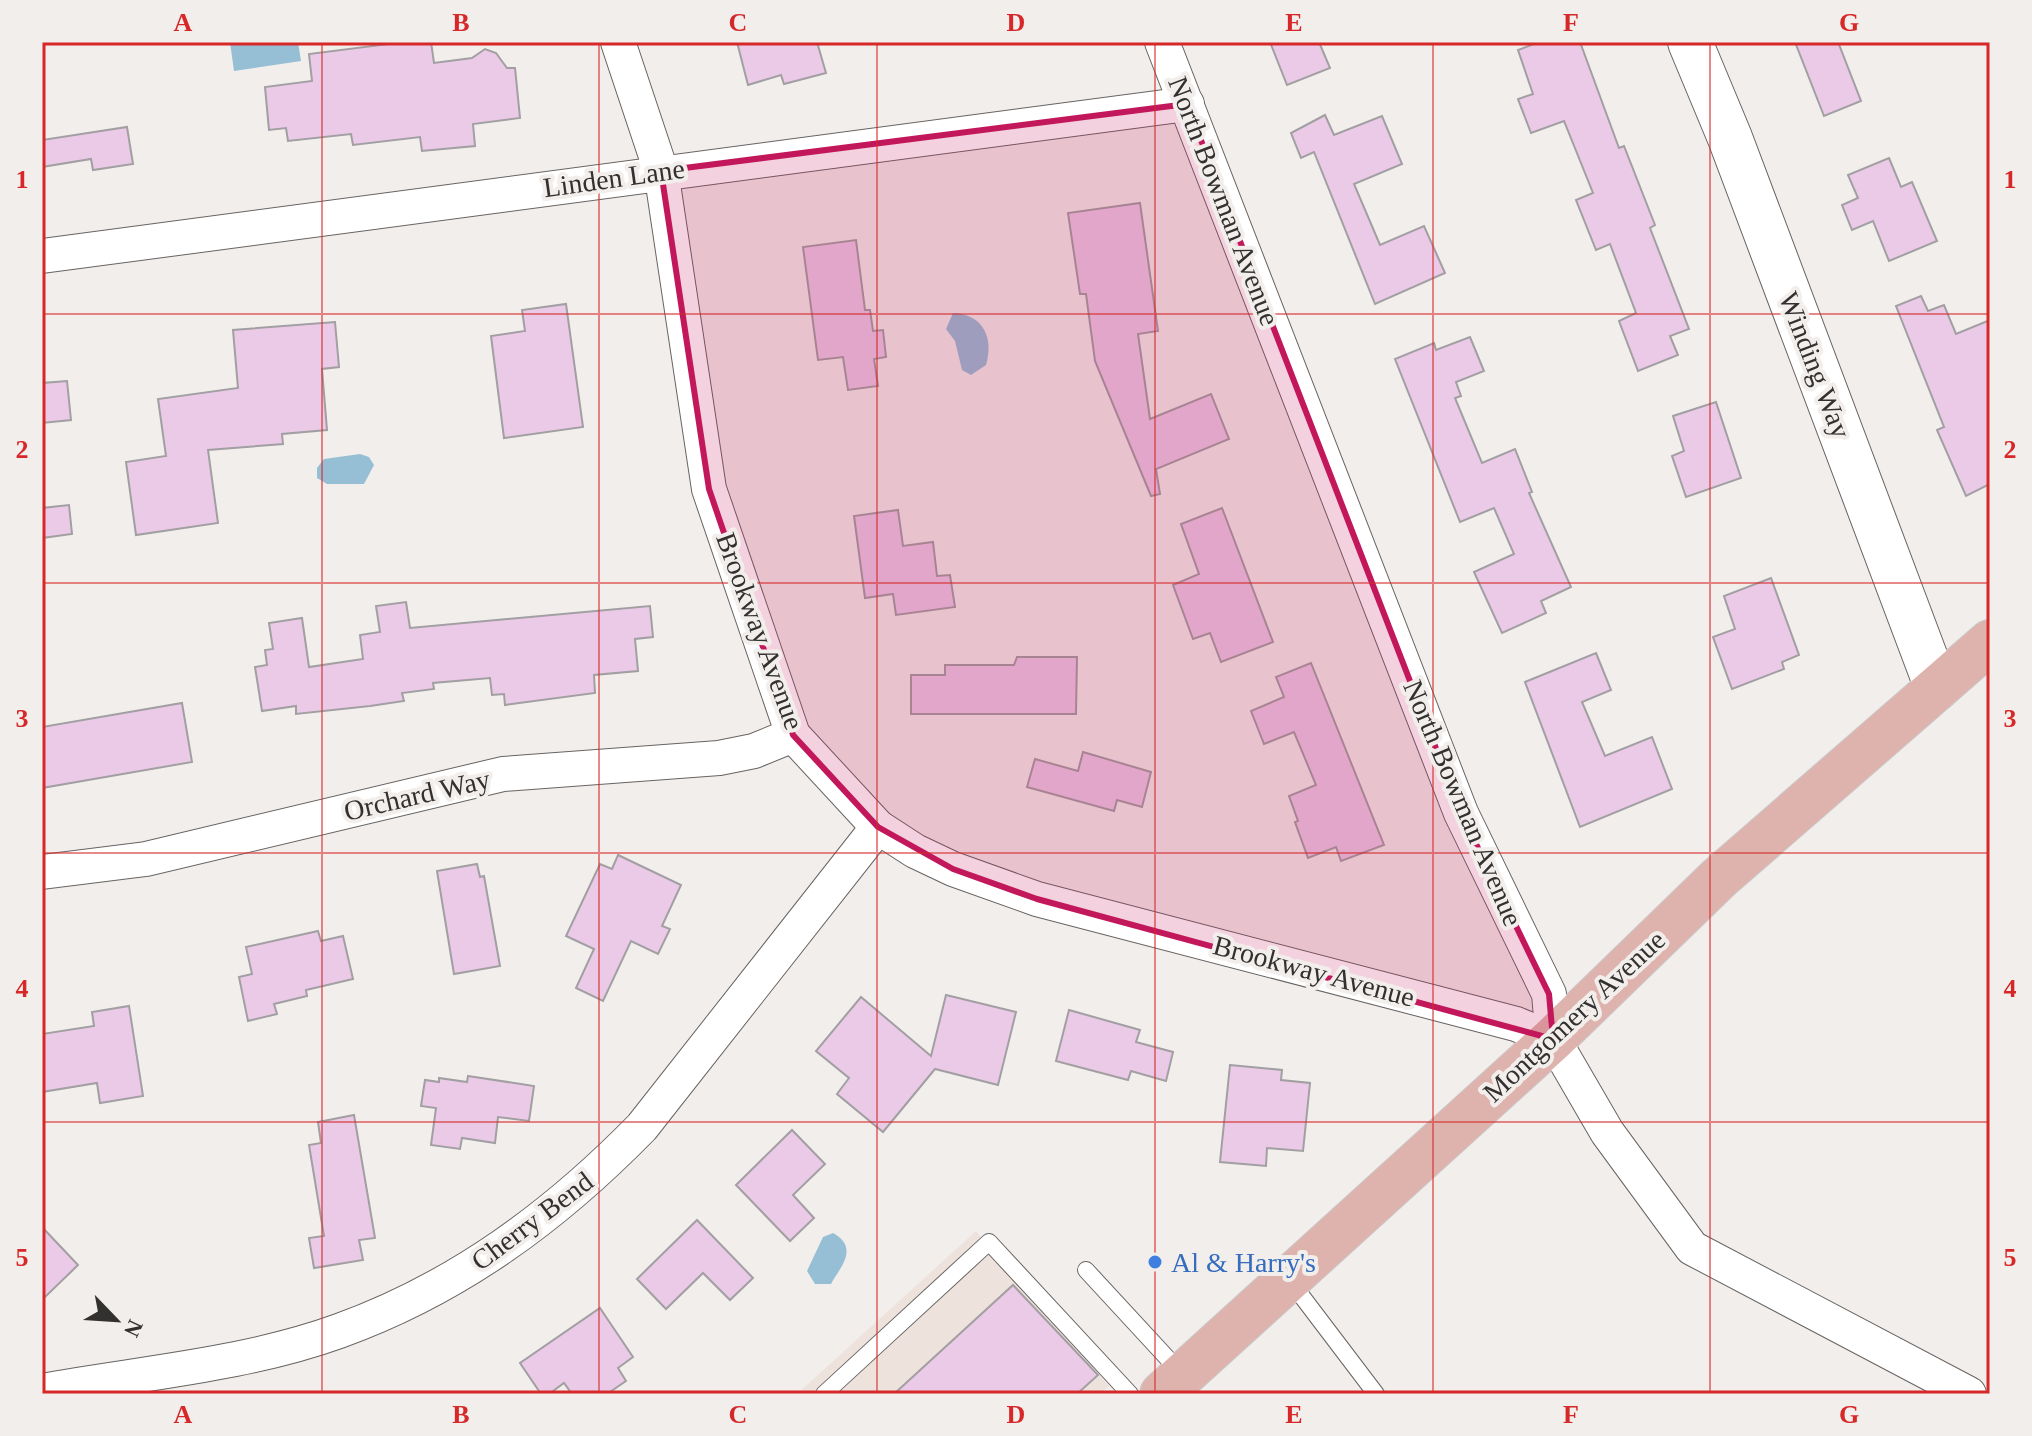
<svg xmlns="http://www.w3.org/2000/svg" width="2032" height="1436" viewBox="0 0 2032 1436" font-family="'Times New Roman',serif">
<rect width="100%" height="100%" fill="#f2eeec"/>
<path fill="#eee2dc" d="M 976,1231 L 1109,1386 L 1100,1394 L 797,1394 Z"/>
<g fill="#96bfd6">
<path d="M 230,42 L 298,42 L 301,61 L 234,71 Z"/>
<path d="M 953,313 C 984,314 994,339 986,365 L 971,375 L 962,370 L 955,341 L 946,329 Z"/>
<path d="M 360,454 L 369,457 L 374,465 L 364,484 L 327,484 L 317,478 L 317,468 L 324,459 Z"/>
<path d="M 833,1233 C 861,1248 838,1270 831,1284 L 815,1284 L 807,1271 L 823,1237 Z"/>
</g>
<g fill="#ebcae8" stroke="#a29fa2" stroke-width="2">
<path d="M 404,42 L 431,42 L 434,63 L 472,58 L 485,49 L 496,53 L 507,68 L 515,68 L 520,118 L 473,124 L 475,146 L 422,151 L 420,137 L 353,145 L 351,134 L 288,141 L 286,128 L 269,130 L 265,87 L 312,81 L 309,54 Z"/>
<path d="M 737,42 L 817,42 L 826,73 L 784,84 L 781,75 L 748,85 Z"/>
<path d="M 1270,42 L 1319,42 L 1330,68 L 1287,85 Z"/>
<path d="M 1539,42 L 1580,42 L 1619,148 L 1624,146 L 1655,225 L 1650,228 L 1689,329 L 1670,336 L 1678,355 L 1638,371 L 1619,321 L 1636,313 L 1610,244 L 1596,250 L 1576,200 L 1593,193 L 1564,121 L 1531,133 L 1518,99 L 1533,94 L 1518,50 Z"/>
<path d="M 1795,42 L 1838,42 L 1861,101 L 1824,116 Z"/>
<path d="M 1325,115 L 1334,135 L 1382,116 L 1402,164 L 1354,184 L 1380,245 L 1424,226 L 1445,273 L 1375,304 L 1314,152 L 1301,158 L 1291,133 Z"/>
<path d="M 127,127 L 133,164 L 93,170 L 91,159 L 42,167 L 42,140 Z"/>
<path d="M 1889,158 L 1901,187 L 1912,182 L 1937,241 L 1889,261 L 1873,221 L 1852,230 L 1842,205 L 1858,198 L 1848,175 Z"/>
<path d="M 1140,203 L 1158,331 L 1138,334 L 1150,419 L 1211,394 L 1229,439 L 1156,469 L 1160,494 L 1151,496 L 1095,361 L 1086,294 L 1080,294 L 1068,213 Z"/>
<path d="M 856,240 L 865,310 L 870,310 L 873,331 L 883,330 L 886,357 L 874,359 L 878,386 L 848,390 L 843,357 L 818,360 L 803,247 Z"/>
<path d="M 1921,296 L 1928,311 L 1944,305 L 1956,334 L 1990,320 L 1990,484 L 1966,496 L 1937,430 L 1944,427 L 1896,306 Z"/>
<path d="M 566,304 L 583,427 L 504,438 L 491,336 L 525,331 L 522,310 Z"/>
<path d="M 335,322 L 339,367 L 322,369 L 327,430 L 282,434 L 283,444 L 208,450 L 218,523 L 136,535 L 126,462 L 166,456 L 158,399 L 238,388 L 233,330 Z"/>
<path d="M 1470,337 L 1484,371 L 1456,382 L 1461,396 L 1455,398 L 1482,463 L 1515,449 L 1532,492 L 1529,493 L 1571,587 L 1541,601 L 1546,613 L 1502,633 L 1474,572 L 1514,554 L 1494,508 L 1460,522 L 1395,359 L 1434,343 L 1436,350 Z"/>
<path d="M 67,381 L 71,420 L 42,423 L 42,383 Z"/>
<path d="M 1716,402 L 1741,478 L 1686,497 L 1672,456 L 1684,451 L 1673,416 Z"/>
<path d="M 69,505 L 72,534 L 42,538 L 42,508 Z"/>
<path d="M 1222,508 L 1273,642 L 1221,662 L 1210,633 L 1193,639 L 1173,585 L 1199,574 L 1181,524 Z"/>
<path d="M 898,510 L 903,546 L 933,542 L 937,576 L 950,575 L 955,607 L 896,615 L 893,594 L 865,598 L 854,516 Z"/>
<path d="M 1771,578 L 1799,655 L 1782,662 L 1784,669 L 1732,689 L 1713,637 L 1735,629 L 1724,596 Z"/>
<path d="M 406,602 L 410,628 L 650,606 L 653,637 L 635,639 L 638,671 L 594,675 L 595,693 L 505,705 L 504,694 L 492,695 L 490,678 L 433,683 L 434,689 L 402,693 L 404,701 L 370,706 L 296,714 L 296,706 L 262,711 L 255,667 L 267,665 L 265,650 L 273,649 L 269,623 L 302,618 L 309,667 L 363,659 L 360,635 L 380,632 L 376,606 Z"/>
<path d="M 1596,653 L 1611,690 L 1582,702 L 1605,756 L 1652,737 L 1672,789 L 1580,827 L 1525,682 Z"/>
<path d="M 1017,657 L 1077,657 L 1076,714 L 911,714 L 911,675 L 945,675 L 945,665 L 1014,665 Z"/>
<path d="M 1311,663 L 1384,845 L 1341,861 L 1336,847 L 1308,858 L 1295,822 L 1298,821 L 1289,796 L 1316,785 L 1294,732 L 1264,744 L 1251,711 L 1284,697 L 1276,677 Z"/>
<path d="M 182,703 L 192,762 L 42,788 L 42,727 Z"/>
<path d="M 1083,752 L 1151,772 L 1142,807 L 1117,800 L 1114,811 L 1027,787 L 1035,759 L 1078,771 Z"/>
<path d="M 618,855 L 681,885 L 662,926 L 670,929 L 658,954 L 631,941 L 603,1001 L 576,988 L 594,949 L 566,936 L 600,864 L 612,869 Z"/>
<path d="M 477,864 L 480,877 L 484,876 L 500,966 L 454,974 L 437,871 Z"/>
<path d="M 318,931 L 321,941 L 343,936 L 353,979 L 306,990 L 307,996 L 274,1004 L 277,1014 L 248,1021 L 239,977 L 252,974 L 246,947 Z"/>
<path d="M 946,995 L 1016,1012 L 998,1085 L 935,1069 L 883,1132 L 837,1094 L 849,1078 L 816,1051 L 861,997 L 931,1056 Z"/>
<path d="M 129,1006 L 143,1096 L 100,1103 L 97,1083 L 42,1092 L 42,1034 L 94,1026 L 92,1012 Z"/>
<path d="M 1069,1010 L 1140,1030 L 1136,1042 L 1173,1052 L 1166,1081 L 1131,1071 L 1128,1080 L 1056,1061 Z"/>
<path d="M 1230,1065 L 1282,1070 L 1281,1080 L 1310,1083 L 1303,1151 L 1267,1148 L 1266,1166 L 1220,1162 Z"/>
<path d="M 468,1076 L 534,1086 L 529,1121 L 498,1117 L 495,1143 L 462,1138 L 460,1149 L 431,1145 L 436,1108 L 421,1106 L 425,1080 L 439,1082 L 439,1078 L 467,1082 Z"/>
<path d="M 354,1115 L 375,1238 L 359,1240 L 363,1260 L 314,1268 L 309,1238 L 324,1236 L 309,1145 L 321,1143 L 318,1122 Z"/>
<path d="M 792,1130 L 825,1164 L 793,1195 L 814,1218 L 790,1241 L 736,1185 Z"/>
<path d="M 697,1220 L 753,1278 L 730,1300 L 703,1273 L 666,1309 L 637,1279 Z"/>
<path d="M 42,1227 L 78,1265 L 42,1300 Z"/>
<path d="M 1013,1285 L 1098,1375 L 1077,1394 L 894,1394 Z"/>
<path d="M 600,1308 L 633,1357 L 618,1368 L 626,1381 L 607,1394 L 572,1394 L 564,1383 L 549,1394 L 541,1394 L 520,1363 Z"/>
</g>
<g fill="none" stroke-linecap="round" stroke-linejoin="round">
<defs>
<g id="lane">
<path d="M 1086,1270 L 1182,1374"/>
<path d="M 1291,1282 L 1376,1394"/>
<path d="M 824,1394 L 989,1242 L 1130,1394"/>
</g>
<g id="street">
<path d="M 618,42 L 661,171 L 709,489 L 793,735 L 878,827 L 915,851 L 953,869 L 1037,899 L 1516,1024 L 1553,1039"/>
<path d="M 1162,42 L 1461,813 L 1549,994 L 1553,1039 L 1607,1132 L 1692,1248 L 1969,1394"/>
<path d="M 42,256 L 1187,104"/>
<path d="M 42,872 L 146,859 L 503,774 L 719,758 L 754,751 L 793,735"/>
<path d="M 42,1391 C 140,1373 245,1365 339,1331 C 458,1288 555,1216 642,1127 L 878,827"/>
</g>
<path id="secondary" d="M 1690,42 L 1730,138 L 1937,688"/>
<path id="primary" d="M 1162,1394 L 1553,1039 L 1719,878 L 1990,642"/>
</defs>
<use href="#lane" stroke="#676462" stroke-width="18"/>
<use href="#street" stroke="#676462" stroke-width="36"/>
<use href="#secondary" stroke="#676462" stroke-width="46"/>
<use href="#primary" stroke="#cac9c9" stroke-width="46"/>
<use href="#lane" stroke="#fff" stroke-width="16"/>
<use href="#street" stroke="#fff" stroke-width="34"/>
<use href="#secondary" stroke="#fff" stroke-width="44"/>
<use href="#primary" stroke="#dfb3ad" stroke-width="44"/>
</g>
<path fill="#c2185b" fill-opacity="0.2" stroke="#c2185b" stroke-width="6" stroke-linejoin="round" d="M 1187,104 L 1461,813 L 1549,994 L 1553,1039 L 1037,899 L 953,869 L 878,827 L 793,735 L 709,489 L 661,171 Z"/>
<path fill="none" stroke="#d62828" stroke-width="2" stroke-opacity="0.55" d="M 322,42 L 322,1394M 599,42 L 599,1394M 877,42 L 877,1394M 1155,42 L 1155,1394M 1433,42 L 1433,1394M 1710,42 L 1710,1394M 42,314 L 1990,314M 42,583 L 1990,583M 42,853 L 1990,853M 42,1122 L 1990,1122"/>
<circle fill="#3f7fe0" stroke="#f2eeec" stroke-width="3" cx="1155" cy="1262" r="8"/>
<g text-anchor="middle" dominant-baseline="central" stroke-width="8" stroke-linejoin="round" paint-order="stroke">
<g font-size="28" fill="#323130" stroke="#f2eeec">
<text transform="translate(614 178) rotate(-8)">Linden Lane</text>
<text transform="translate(1224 201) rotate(69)">North Bowman Avenue</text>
<text transform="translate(1815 365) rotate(69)">Winding Way</text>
<text transform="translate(760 631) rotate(70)">Brookway Avenue</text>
<text transform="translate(417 795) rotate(-13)">Orchard Way</text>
<text transform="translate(1463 803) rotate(67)">North Bowman Avenue</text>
<text transform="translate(1314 971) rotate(15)">Brookway Avenue</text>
<text transform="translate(1574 1016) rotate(-43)">Montgomery Avenue</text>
<text transform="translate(532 1221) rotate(-37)">Cherry Bend</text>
</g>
<g font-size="28" fill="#366cbe" stroke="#f2eeec" text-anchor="start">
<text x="1171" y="1262">Al &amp; Harry's</text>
</g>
</g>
<rect width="2032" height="1436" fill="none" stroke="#f2eeec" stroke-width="88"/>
<g transform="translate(116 1320) rotate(115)" stroke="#f2eeec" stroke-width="6" paint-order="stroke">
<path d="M0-6L14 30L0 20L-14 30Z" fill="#323130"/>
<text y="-12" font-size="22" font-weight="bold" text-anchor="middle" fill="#323130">N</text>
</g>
<rect x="44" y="44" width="1944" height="1348" fill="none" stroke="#d62828" stroke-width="3"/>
<g font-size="26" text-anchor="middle" font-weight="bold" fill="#d62828">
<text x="183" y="31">A</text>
<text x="461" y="31">B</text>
<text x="738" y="31">C</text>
<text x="1016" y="31">D</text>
<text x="1294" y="31">E</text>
<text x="1571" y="31">F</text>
<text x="1849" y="31">G</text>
<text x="22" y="188">1</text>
<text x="2010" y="188">1</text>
<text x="22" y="458">2</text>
<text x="2010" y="458">2</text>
<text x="22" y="727">3</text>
<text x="2010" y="727">3</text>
<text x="22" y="997">4</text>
<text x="2010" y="997">4</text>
<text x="22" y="1266">5</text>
<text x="2010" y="1266">5</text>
<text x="183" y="1423">A</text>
<text x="461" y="1423">B</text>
<text x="738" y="1423">C</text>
<text x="1016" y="1423">D</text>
<text x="1294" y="1423">E</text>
<text x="1571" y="1423">F</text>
<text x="1849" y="1423">G</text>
</g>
</svg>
